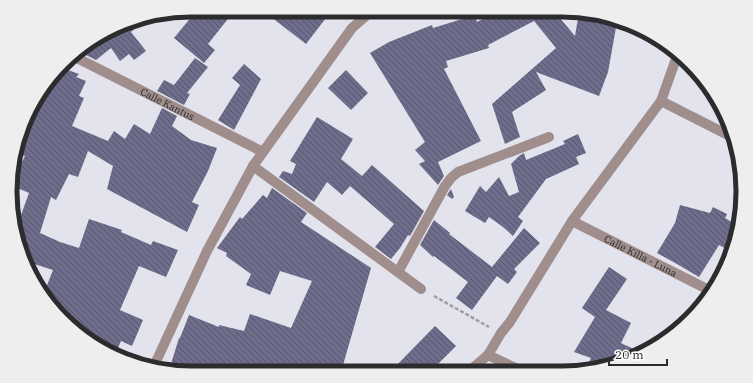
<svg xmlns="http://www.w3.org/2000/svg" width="753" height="383" viewBox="0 0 753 383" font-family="'IBM Plex Serif',serif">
<defs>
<pattern id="building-back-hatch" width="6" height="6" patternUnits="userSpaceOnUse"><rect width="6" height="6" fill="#6e6d8b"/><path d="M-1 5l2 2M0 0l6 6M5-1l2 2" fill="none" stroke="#56556c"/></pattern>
</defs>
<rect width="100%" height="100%" fill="#e3e3ed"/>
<g fill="url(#building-back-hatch)">
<path d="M 197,10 L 235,10 L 208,44 L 215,50 L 204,63 L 174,38 Z"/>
<path d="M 262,10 L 317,10 L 326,18 L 306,44 Z"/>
<path d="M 499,10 L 553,10 L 575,36 L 579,12 L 617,22 L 608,72 L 599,96 L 536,72 L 546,90 L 512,112 L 520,137 L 505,144 L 492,104 L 556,48 L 534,21 L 488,45 L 489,48 L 446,61 L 448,67 L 444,69 L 481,141 L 438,162 L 444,176 L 438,185 L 419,164 L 425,161 L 415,150 L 425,142 L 370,53 L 389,42 L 432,25 L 433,28 L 475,15 L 477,22 Z"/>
<path d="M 137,19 L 140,24 L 131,32 L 146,51 L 134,60 L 129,54 L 120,61 L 111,48 L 96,60 L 80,52 L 78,50 L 81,48 L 133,20 Z"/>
<path d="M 195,58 L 208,67 L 187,93 L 190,94 L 184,105 L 157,91 L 164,80 L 174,85 Z"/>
<path d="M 244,64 L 261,79 L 234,130 L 218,120 L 240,85 L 232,78 Z"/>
<path d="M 62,68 L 79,74 L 76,77 L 86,81 L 79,96 L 84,98 L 72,126 L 108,141 L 114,131 L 125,139 L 134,124 L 150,134 L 162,108 L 177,116 L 172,126 L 191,140 L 217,148 L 208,171 L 192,202 L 199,205 L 187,232 L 107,189 L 113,166 L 88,151 L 78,177 L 69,174 L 56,200 L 51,197 L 40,233 L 60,242 L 79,248 L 89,219 L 122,230 L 121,232 L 151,245 L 153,241 L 178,250 L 166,277 L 139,266 L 120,310 L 143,320 L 132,346 L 121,341 L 115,355 L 111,354 L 63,320 L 44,293 L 53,270 L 25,261 L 16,229 L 29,193 L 13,186 L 13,180 L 25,156 L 15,152 L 40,91 Z"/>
<path d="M 346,70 L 368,93 L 351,110 L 328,88 Z"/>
<path d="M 317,117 L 353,139 L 341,159 L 362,176 L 372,165 L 424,211 L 410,236 L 408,235 L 400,248 L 391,259 L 375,247 L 394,224 L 350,186 L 342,195 L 327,182 L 314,202 L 279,177 L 283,171 L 292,174 L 296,164 L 290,161 Z"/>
<path d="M 578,134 L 586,153 L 576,157 L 579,164 L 546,179 L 518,217 L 523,221 L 513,236 L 503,227 L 489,217 L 485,223 L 465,211 L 480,186 L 486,192 L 499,177 L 509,196 L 519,192 L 511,164 L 519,156 L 524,153 L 526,160 L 565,144 L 563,141 Z"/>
<path d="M 272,188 L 307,213 L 301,222 L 371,268 L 341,372 L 302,372 L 285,366 L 283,370 L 271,364 L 267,372 L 189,373 L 170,367 L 179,338 L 180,338 L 189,315 L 219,327 L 219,325 L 244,331 L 250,314 L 291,328 L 312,281 L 280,271 L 270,295 L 246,285 L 251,274 L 226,256 L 227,253 L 217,248 L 240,217 L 242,219 L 263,195 L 267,198 Z"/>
<path d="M 451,189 L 454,197 L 452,199 L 447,195 Z"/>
<path d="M 680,205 L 710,213 L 713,207 L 727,214 L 725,218 L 737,225 L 730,251 L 719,245 L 699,277 L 677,264 L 657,253 L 675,223 Z"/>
<path d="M 434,220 L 450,233 L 449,234 L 492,267 L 524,228 L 540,243 L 514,269 L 517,272 L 508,284 L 497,276 L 472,310 L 456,298 L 468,282 L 434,256 L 433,257 L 420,245 Z"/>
<path d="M 609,267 L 627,279 L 606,310 L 631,323 L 621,343 L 642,353 L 631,359 L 600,368 L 589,362 L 591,358 L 574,352 L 595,317 L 582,308 Z"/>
<path d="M 435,326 L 456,346 L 430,372 L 390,372 Z"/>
</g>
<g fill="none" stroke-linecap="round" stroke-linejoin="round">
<path stroke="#9c9ca4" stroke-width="2.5" stroke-dasharray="4 2" stroke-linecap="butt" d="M 434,296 L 489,327"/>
<g stroke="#9f8e8c" stroke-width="10">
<path id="s1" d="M 73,56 L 263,152"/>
<path d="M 661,101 L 734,138"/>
<path d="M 253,166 L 421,289"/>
<path id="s2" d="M 572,221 L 709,290"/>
<path d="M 398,272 L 445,186 L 451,178 L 458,172 L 549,137"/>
<path d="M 488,355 L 524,372"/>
<path d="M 154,366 L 207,251 L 253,166 L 352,28 L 367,15 L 378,10"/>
<path d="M 468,372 L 488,355 L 501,333 L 510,322 L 572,221 L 661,101 L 677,56"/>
</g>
</g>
<g text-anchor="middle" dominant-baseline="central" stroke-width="4" stroke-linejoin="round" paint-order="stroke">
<g font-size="10" fill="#2c2c2f" stroke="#fff">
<text stroke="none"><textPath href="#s1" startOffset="106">Calle Kantus</textPath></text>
<text stroke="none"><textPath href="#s2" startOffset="77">Calle Killa - Luna</textPath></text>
</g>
</g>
<path d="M0 0H753V383H0ZM191 17H562A174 174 0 0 1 736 191V192A174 174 0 0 1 562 366H191A174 174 0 0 1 17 192V191A174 174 0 0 1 191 17Z" fill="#eee" fill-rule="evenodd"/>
<path fill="none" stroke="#2c2c2f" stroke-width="5" d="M191 17H562A174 174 0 0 1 736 191V192A174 174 0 0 1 562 366H191A174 174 0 0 1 17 192V191A174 174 0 0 1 191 17Z"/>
<path d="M609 359v6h58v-6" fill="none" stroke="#2c2c2f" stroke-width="2"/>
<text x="615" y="359" font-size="12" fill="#2c2c2f" stroke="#ffffff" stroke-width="3" paint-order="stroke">20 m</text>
</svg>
